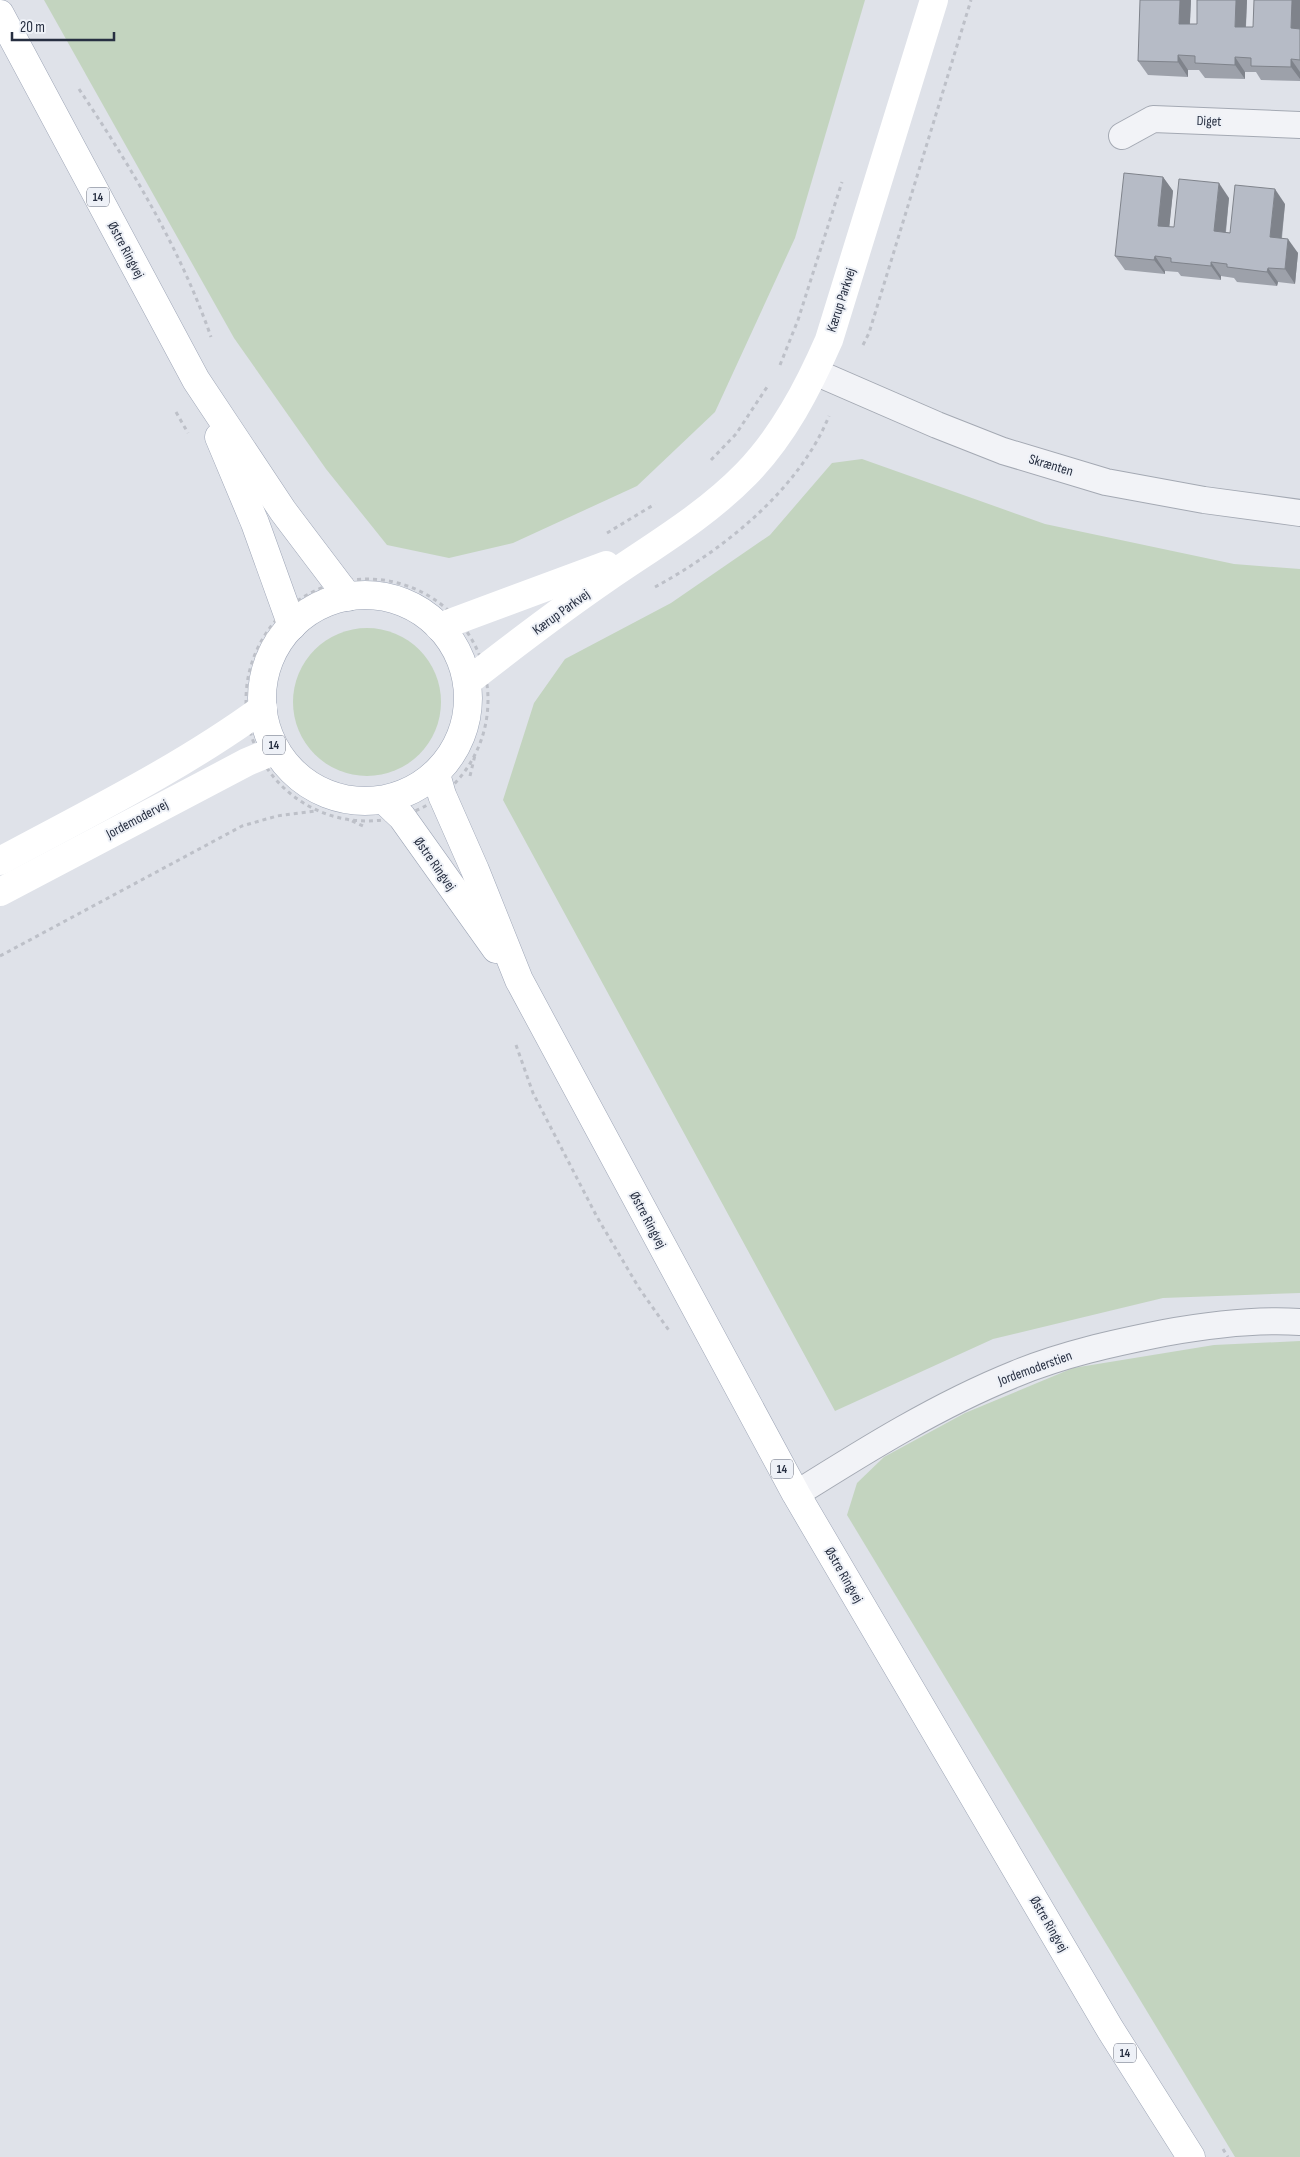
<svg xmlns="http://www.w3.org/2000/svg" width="1300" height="2157" viewBox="0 0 1300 2157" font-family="'Sofia Sans Condensed',sans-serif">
<rect width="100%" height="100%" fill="#dfe2e9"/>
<g fill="#c3d4bf">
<path d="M 44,0 L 865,0 L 795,238 L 715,412 L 637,486 L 513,543 L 449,558 L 387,545 L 326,469 L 234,338 Z"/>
<path d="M 862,459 L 1045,524 L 1234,564 L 1300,569 L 1300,1293 L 1163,1298 L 993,1339 L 835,1411 L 503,800 L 534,703 L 565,659 L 671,603 L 770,535 L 832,463 Z"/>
<circle cx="367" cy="702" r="74"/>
<path d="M 1300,1341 L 1300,2157 L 1235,2157 L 847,1515 L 857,1483 L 884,1457 L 965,1413 L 1073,1368 L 1214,1345 Z"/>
</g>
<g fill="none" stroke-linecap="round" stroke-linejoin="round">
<defs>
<g id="street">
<path d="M 1122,136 L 1153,119 L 1300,125"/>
<path d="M 815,372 L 937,425 L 1003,451 L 1106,482 L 1204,500 L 1300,513"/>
<path d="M 796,1494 C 866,1450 938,1405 1015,1374 C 1063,1354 1114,1343 1164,1333 C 1208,1325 1255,1319 1300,1322"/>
</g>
<g id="primary">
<path d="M 0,14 L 196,380 L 283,511 L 348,597"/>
<path d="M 219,437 L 255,523 L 292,626"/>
<circle cx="365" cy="698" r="103"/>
<path d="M 436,774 L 442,795 L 475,870 L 519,980 L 796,1494 L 1110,2029 L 1191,2157"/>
<path d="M 384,800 L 402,817 L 496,949"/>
</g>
</defs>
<use href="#street" stroke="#a4a9b3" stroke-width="28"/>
<use href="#primary" stroke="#9da5b6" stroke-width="29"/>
<g stroke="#bdc0c8" stroke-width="3" stroke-dasharray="4 4" stroke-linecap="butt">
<path d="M 79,89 C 131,167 180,248 211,337"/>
<path d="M 863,345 L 869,333 L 971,0"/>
<path d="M 780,365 L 798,320 L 842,182"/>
<path d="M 176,412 L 188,433"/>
<path d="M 711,460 L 736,434 L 769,384"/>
<path d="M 607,533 L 655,504"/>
<circle cx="367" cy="700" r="121"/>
<path d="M 655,587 C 723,550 799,490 829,416"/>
<path d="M 470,776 L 475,755"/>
<path d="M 352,821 L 363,826"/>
<path d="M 0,956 L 242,826 L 277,816 L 315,811"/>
<path d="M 516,1045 L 533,1093 L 597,1217 L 639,1288 L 670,1332"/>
<path d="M 1223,2149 L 1228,2157"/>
</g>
<use href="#street" stroke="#f2f3f7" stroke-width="26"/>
<g stroke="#fff" stroke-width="28">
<path d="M 439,627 L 606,565"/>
<path d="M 467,682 C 513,646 559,611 607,578 C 655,545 705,516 746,474 C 783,436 808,388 829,340 L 934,0"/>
<path d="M 0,861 C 89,813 181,768 263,708"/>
<path d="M 0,892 L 247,762 L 276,750"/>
</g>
<use href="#primary" stroke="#fff" stroke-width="28"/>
</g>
<g fill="#9da1aa">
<path d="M 1191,0 L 1190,24 L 1197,24 L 1247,0 L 1246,27 L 1253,27 L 1300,0 L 1300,81 L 1261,80 L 1256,72 L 1245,72 L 1245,79 L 1205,78 L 1199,70 L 1188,70 L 1188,77 L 1148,75 L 1138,61 Z"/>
<path d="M 1163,177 L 1173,191 L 1169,227 L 1174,227 L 1229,198 L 1226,232 L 1230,233 L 1285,204 L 1282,238 L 1298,253 L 1295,284 L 1278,282 L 1277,286 L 1237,282 L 1234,278 L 1221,276 L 1221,280 L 1181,276 L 1178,272 L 1165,271 L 1165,274 L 1125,270 L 1115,256 Z"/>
</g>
<g fill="#7f838b">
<path d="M 1180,0 L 1191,0 L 1189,38 L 1179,24 Z"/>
<path d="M 1236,0 L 1247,0 L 1245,41 L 1235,27 Z"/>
<path d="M 1292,0 L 1300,0 L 1300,41 L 1291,28 Z"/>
<path d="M 1178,55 L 1188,70 L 1188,77 L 1178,62 Z"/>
<path d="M 1235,57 L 1245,72 L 1245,79 L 1235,65 Z"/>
<path d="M 1291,59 L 1300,72 L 1300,79 L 1291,67 Z"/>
<path d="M 1163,177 L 1173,191 L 1168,240 L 1158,226 Z"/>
<path d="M 1219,183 L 1229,198 L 1224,246 L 1214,231 Z"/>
<path d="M 1275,189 L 1285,204 L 1280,251 L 1270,237 Z"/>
<path d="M 1288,239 L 1298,253 L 1295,284 L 1285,269 Z"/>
<path d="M 1155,256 L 1165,271 L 1165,274 L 1154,260 Z"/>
<path d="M 1211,262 L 1221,276 L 1221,280 L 1211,266 Z"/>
<path d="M 1268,268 L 1278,282 L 1277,286 L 1267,272 Z"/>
</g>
<g fill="#b6bbc6" stroke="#7f838b">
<path d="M 1140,0 L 1180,0 L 1179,24 L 1197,24 L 1197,0 L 1236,0 L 1235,27 L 1253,27 L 1254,0 L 1292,0 L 1291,28 L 1300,29 L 1300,60 L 1291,59 L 1291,67 L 1251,66 L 1251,58 L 1235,57 L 1235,65 L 1195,63 L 1195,56 L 1178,55 L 1178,62 L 1138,61 Z"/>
<path d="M 1124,173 L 1163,177 L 1158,226 L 1174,227 L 1179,179 L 1219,183 L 1214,231 L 1230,233 L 1235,185 L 1275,189 L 1270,237 L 1288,239 L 1285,269 L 1268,268 L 1267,272 L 1227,267 L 1227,264 L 1211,262 L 1211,266 L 1171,262 L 1171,258 L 1155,256 L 1154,260 L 1115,256 Z"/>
</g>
<g text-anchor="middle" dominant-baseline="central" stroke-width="4" stroke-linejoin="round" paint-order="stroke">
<g fill="#eef1f7" stroke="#636978" stroke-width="1">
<rect x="87" y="187.5" width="22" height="19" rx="4"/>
<rect x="263" y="735.5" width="22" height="19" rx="4"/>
<rect x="771" y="1459.5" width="22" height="19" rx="4"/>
<rect x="1114" y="2043.5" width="22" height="19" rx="4"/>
</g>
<g font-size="12" font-weight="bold" fill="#272f41">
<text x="98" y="197">14</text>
<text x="274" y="745">14</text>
<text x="782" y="1469">14</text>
<text x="1125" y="2053">14</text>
</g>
<g font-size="14" fill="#272f41" stroke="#eef1f7">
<text transform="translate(1209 121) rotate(2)">Diget</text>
<text transform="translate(126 250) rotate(62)">Østre Ringvej</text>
<text transform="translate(841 300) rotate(-72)">Kærup Parkvej</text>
<text transform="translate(1051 465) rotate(17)">Skrænten</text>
<text transform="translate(561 612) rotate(-36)">Kærup Parkvej</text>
<text transform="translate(137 819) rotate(-28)">Jordemodervej</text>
<text transform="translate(435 864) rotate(55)">Østre Ringvej</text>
<text transform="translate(648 1220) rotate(62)">Østre Ringvej</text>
<text transform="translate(1035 1368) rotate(-20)">Jordemoderstien</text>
<text transform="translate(844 1575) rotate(60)">Østre Ringvej</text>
<text transform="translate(1049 1924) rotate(60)">Østre Ringvej</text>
</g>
</g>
<path d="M12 32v8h102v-8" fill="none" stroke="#272f41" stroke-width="2.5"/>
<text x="20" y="32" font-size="15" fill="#272f41" stroke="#eef1f7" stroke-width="4" paint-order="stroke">20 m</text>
</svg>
